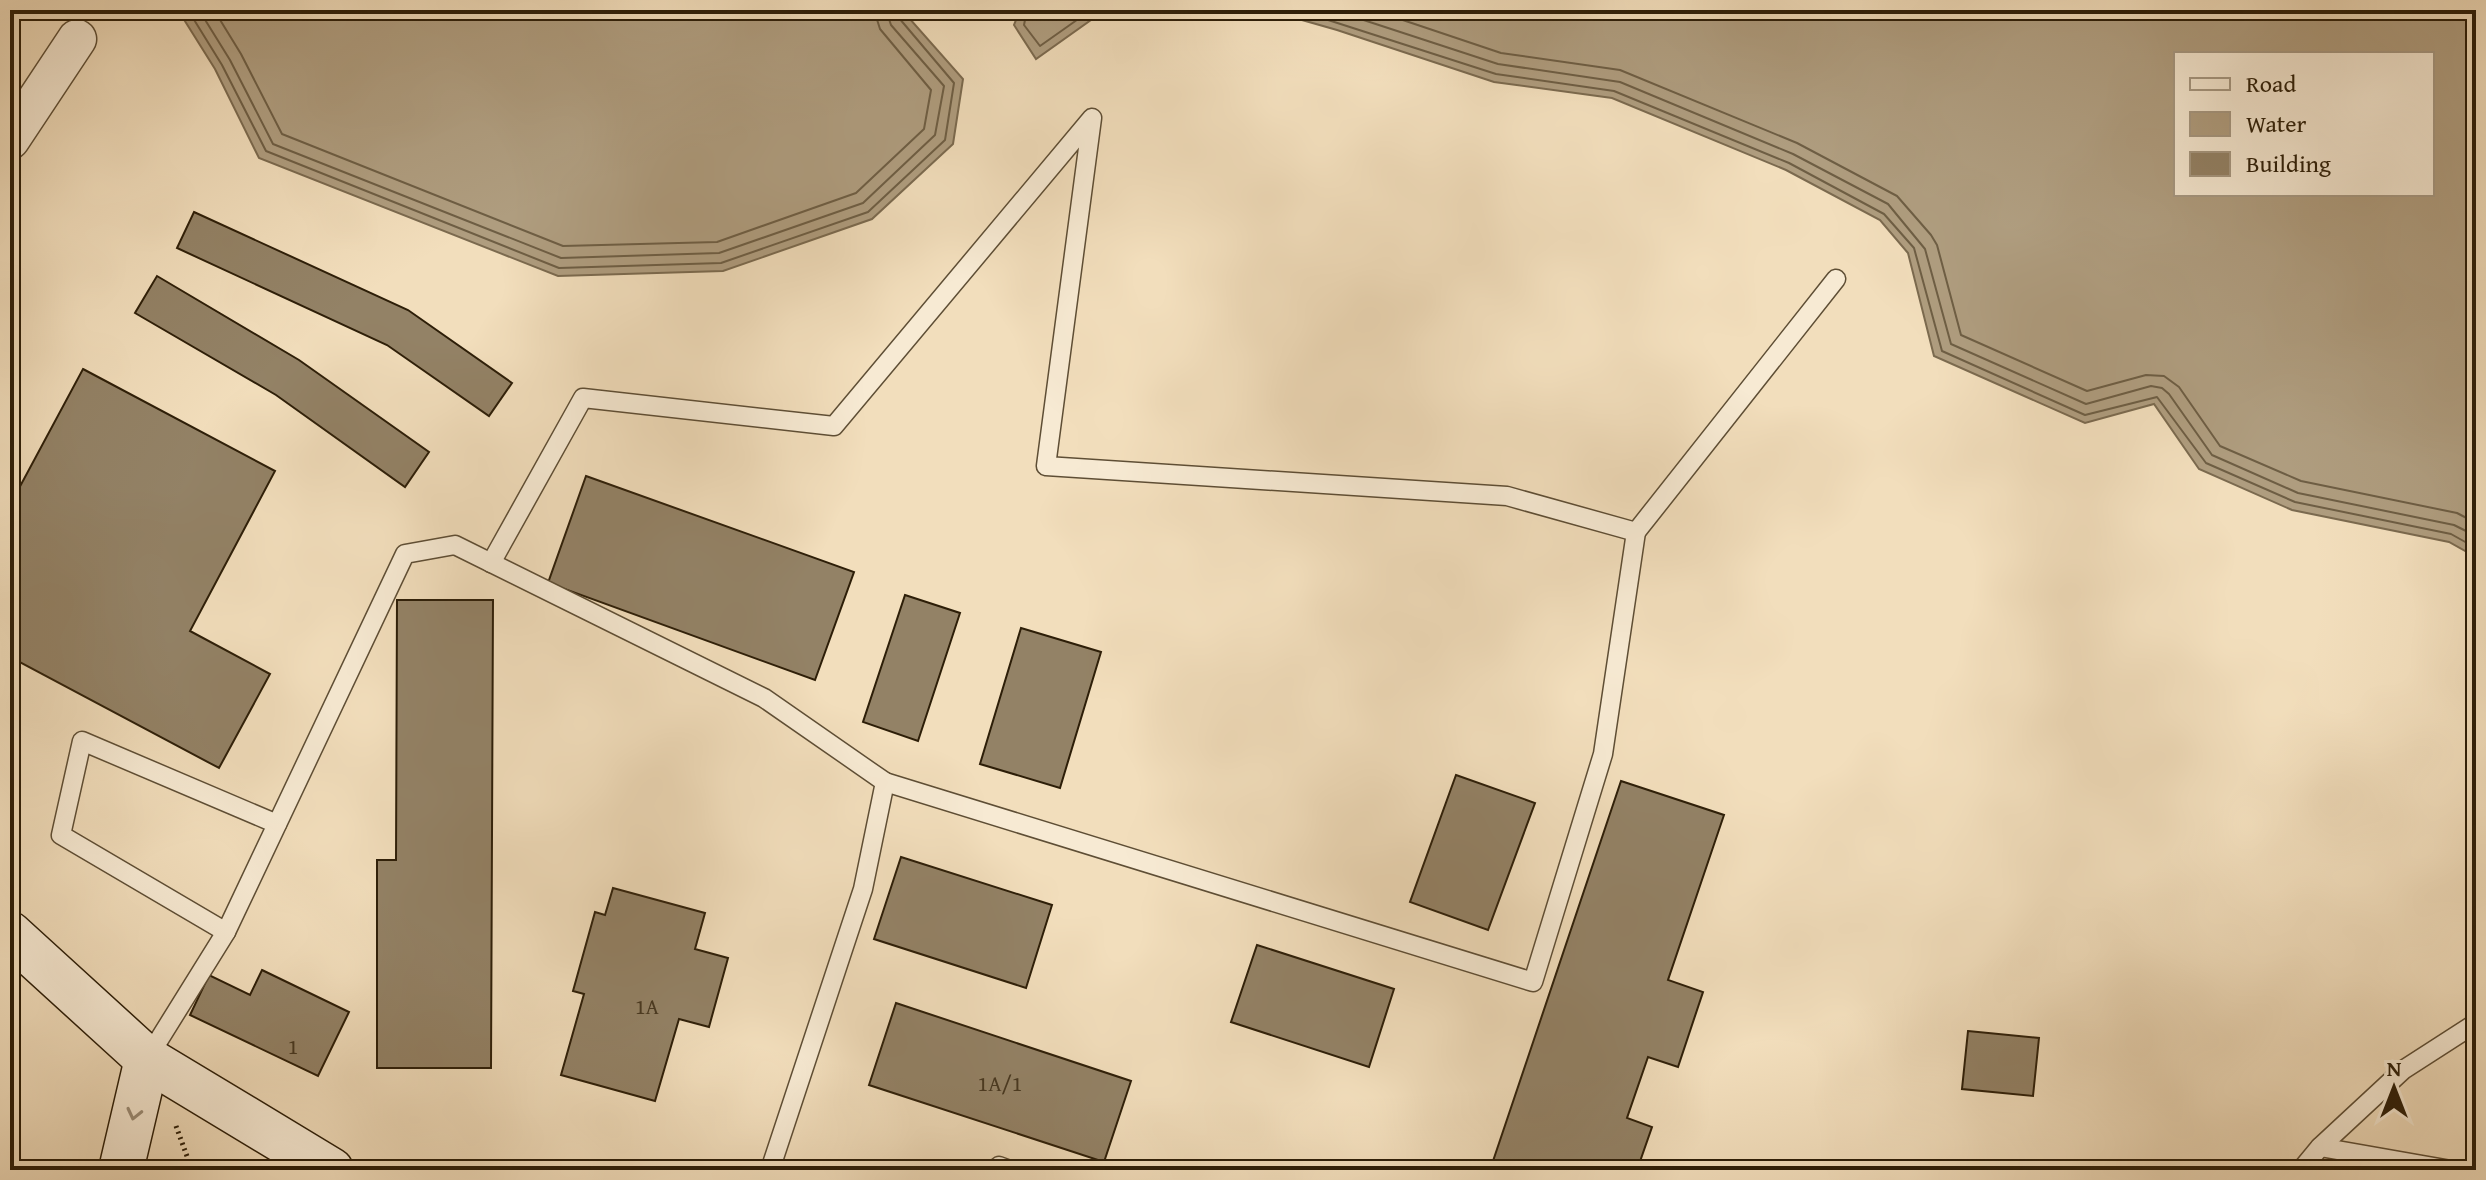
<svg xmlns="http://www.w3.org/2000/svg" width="2486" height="1180" viewBox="0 0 2486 1180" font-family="'Gentium Book Plus',serif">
<rect width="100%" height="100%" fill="#f2debc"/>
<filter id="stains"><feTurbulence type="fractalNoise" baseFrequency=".0025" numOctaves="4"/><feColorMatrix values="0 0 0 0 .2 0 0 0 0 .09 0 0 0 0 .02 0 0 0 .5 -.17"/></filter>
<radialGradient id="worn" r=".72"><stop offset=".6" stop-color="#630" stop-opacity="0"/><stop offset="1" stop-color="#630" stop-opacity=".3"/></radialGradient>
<g fill="#af9d7f" stroke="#7b6a4f" stroke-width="2" fill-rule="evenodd">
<path d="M 178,10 L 902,10 L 963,79 L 953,144 L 872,219 L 723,271 L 558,276 L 259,158 L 215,69 Z"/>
<path d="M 1020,10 L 1105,10 L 1036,59 L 1014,25 Z"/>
<path d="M 1267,10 L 2476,10 L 2476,557 L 2449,542 L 2292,510 L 2199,469 L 2154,404 L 2085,423 L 1934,356 L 1908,253 L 1880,220 L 1786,170 L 1612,98 L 1494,82 L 1337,30 ZM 2176,54 L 2432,54 L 2432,194 L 2176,194 Z"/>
</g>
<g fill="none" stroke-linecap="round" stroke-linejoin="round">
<g stroke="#6e5e44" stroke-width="2">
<path d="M 188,10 L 222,65 L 266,151 L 559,268 L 721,263 L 868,212 L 945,140 L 954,83 L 899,18 L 897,10"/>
<path d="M 199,10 L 230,60 L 273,144 L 561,258 L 719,253 L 863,203 L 935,135 L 944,86 L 891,25 L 886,10"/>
<path d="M 214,10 L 241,54 L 282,134 L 563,246 L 717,242 L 856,193 L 924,129 L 931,90 L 880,29 L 874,10"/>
<path d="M 1027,10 L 1024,25 L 1040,46 L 1091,10"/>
<path d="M 1297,10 L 1496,74 L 1614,91 L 1789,163 L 1884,214 L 1914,248 L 1942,351 L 2085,415 L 2157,397 L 2206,463 L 2295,502 L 2451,534 L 2476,548"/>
<path d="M 1333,10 L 1498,64 L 1620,82 L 1793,154 L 1888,204 L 1925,249 L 1951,344 L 2086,404 L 2151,386 L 2162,388 L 2169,394 L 2212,455 L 2298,493 L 2454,525 L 2476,536"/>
<path d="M 1373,10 L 1501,53 L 1620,70 L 1797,143 L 1897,196 L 1931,235 L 1937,245 L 1961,335 L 2087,391 L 2146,375 L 2164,376 L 2179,387 L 2220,446 L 2301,481 L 2457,513 L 2476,523"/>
</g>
</g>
<g fill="#938266" stroke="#2d1e08" stroke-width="2">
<path d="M 194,212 L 408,310 L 512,383 L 489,416 L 387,345 L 177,248 Z"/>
<path d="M 157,276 L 299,360 L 429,452 L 405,487 L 276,395 L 135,313 Z"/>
<path d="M 83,369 L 275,471 L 190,631 L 270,674 L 219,768 L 10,657 L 10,505 Z"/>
<path d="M 586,476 L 854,572 L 815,680 L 548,583 Z"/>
<path d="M 905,595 L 960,613 L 918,741 L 863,722 Z"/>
<path d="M 397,600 L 493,600 L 491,1068 L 377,1068 L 377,860 L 396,860 Z"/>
<path d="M 1021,628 L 1101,652 L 1060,788 L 980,764 Z"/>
<path d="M 1456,775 L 1535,803 L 1488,930 L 1410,902 Z"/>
<path d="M 1621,781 L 1724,815 L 1668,980 L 1703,992 L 1678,1067 L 1648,1057 L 1627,1118 L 1652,1127 L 1637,1170 L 1490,1170 Z"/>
<path d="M 901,857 L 1052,905 L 1026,988 L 874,939 Z"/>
<path d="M 613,888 L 705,913 L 695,949 L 728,958 L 709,1027 L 679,1019 L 655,1101 L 561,1075 L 584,994 L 573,991 L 595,912 L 605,915 Z"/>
<path d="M 1257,945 L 1394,989 L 1369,1067 L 1231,1022 Z"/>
<path d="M 262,970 L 349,1012 L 318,1076 L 190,1015 L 209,975 L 250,995 Z"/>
<path d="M 896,1003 L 1131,1081 L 1104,1162 L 869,1085 Z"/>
<path d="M 1968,1031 L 2039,1038 L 2033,1096 L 1962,1089 Z"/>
</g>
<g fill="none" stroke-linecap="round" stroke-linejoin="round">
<defs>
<g id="lane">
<path d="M 491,563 L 583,398 L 834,426 L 1092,118 L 1046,466 L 1507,496 L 1636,532 L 1836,279"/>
<path d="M 885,782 L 1533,982 L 1603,754 L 1636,532"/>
<path d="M 226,932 L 61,835 L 82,741 L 277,824"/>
<path d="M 147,1059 L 226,932 L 405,554 L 455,545 L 764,698 L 885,782 L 863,889 L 770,1170"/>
<path d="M 2320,1147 L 2451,1170"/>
<path d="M 999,1166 L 1010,1170"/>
<path d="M 2301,1170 L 2320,1147 L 2403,1070 L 2476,1023"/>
</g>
<path id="street" d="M 10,140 L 77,39"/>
<g id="secondary">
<path d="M 10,934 L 147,1059 L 331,1170"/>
<path d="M 121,1170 L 147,1059"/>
</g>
</defs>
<use href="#lane" stroke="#5e4e35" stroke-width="21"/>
<use href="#street" stroke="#5e4e35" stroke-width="41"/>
<use href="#secondary" stroke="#2d1e08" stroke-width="47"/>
<path stroke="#2d1e08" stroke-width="5" stroke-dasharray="2 4" stroke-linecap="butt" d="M 176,1126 L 192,1170"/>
<use href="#lane" stroke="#f7ead3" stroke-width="18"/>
<use href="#street" stroke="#f7ead3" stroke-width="38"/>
<use href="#secondary" stroke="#f7ead3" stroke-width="44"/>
</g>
<defs><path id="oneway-chevron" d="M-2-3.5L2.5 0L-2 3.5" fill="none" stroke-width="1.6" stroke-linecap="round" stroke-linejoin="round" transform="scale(2)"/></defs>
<use stroke="#9c8e78" href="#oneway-chevron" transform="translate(134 1114) rotate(103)"/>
<g text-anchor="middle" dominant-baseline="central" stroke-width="7" stroke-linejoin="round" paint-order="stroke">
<g font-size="22" fill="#463720">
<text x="647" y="1006">1А</text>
<text x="293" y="1046">1</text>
<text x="1000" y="1083">1А/1</text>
</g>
</g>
<rect width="2486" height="1180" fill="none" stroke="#f2debc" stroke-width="40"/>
<rect x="12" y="12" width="2462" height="1156" fill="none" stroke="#2d1e08" stroke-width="4"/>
<rect x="20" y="20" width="2446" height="1140" fill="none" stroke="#2d1e08" stroke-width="2"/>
<rect x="2174" y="52" width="260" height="144" fill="#f7ead3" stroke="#a69882" stroke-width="2"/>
<rect x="2190" y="78" width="40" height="12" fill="#f7ead3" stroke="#a69882" stroke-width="2"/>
<text x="2246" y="92" font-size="24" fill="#2d1e08">Road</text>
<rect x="2190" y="112" width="40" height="24" fill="#af9d7f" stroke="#a69882" stroke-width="2"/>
<text x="2246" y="132" font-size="24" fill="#2d1e08">Water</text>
<rect x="2190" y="152" width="40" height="24" fill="#938266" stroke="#a69882" stroke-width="2"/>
<text x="2246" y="172" font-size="24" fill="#2d1e08">Building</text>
<g transform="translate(2394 1088)" stroke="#f7ead3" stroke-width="6" paint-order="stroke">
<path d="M0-6L14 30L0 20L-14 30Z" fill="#2d1e08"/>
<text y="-12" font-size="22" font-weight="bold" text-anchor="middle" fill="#2d1e08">N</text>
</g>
<rect width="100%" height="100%" filter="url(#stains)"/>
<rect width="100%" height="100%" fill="url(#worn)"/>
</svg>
